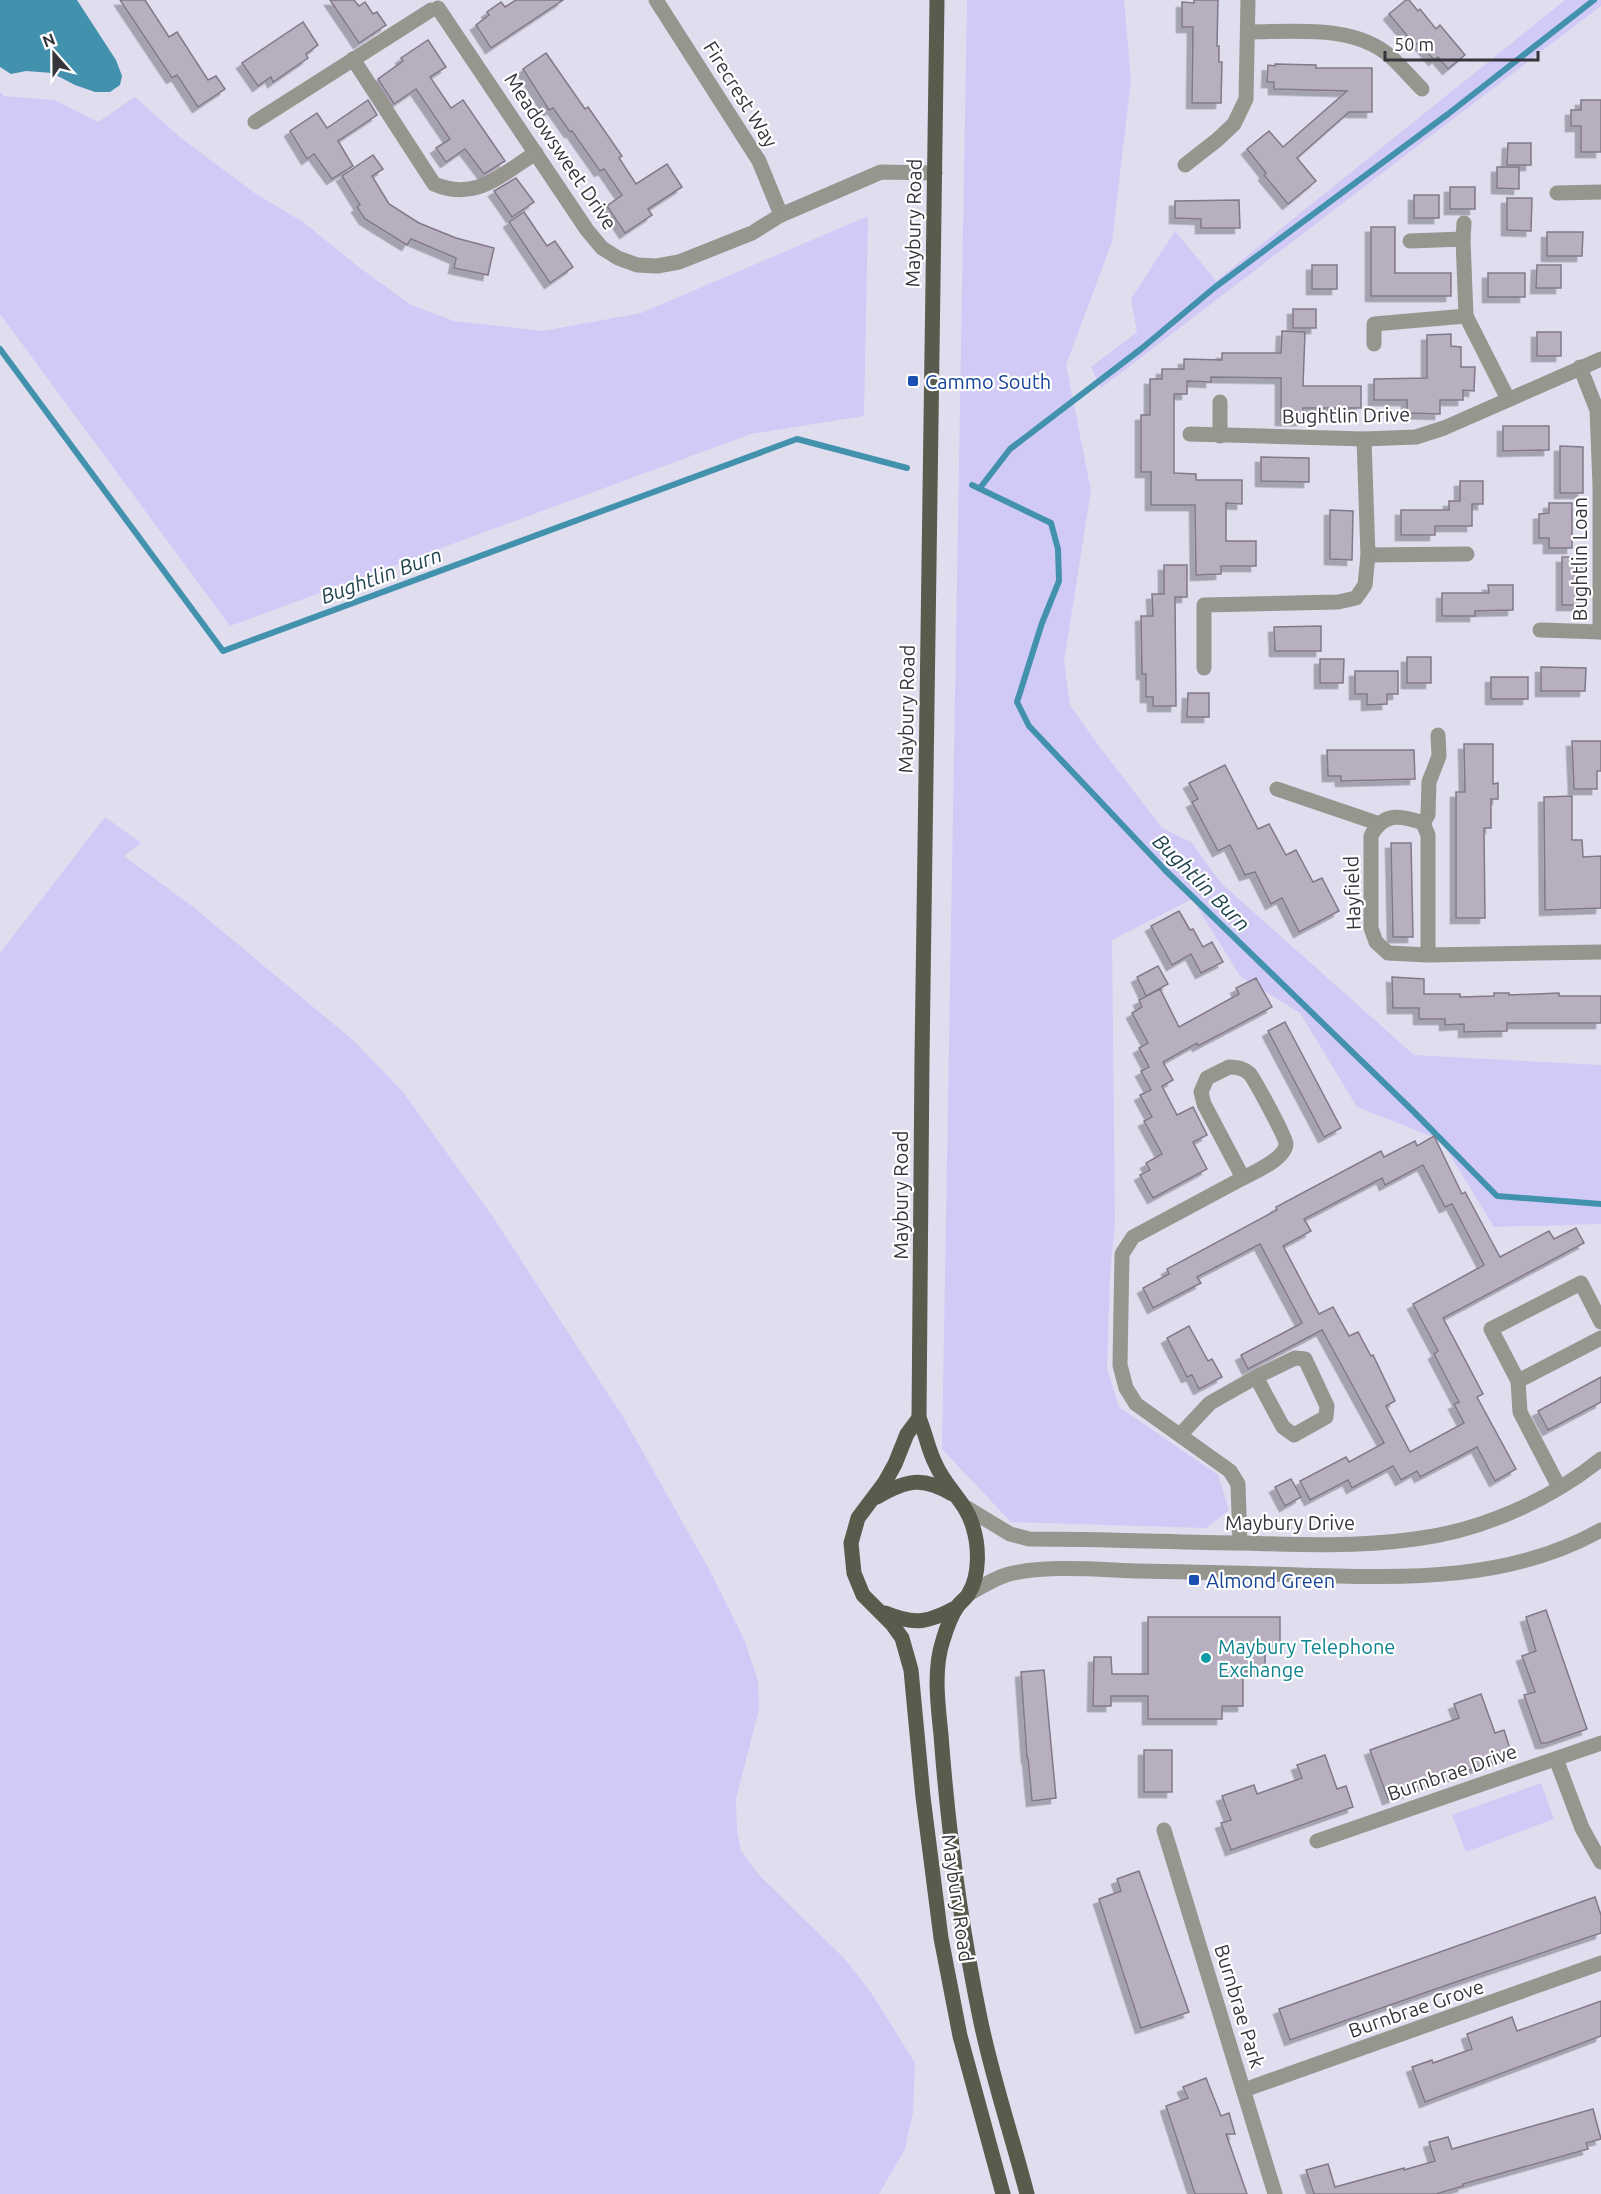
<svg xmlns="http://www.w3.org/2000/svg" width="1601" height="2194" viewBox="0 0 1601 2194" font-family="Ubuntu,sans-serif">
<defs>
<filter id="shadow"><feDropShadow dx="-5.5" dy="5.5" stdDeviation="0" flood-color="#0004"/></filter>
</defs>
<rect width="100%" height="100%" fill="#e0ddef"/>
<g fill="#d2caf6">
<path d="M 967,0 L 1124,0 L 1131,80 L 1112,242 L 1066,365 L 1091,491 L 1064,661 L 1070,705 L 1096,742 L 1162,828 L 1191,842 L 1221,883 L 1414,1055 L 1601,1065 L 1601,1224 L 1494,1227 L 1441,1140 L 1357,1107 L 1300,1013 L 1240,976 L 1192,899 L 1112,940 L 1115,1221 L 1110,1276 L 1107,1368 L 1119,1407 L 1218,1475 L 1229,1510 L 1206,1528 L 1011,1522 L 942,1449 Z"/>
<path d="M 1565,0 L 1601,0 L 1601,6 L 1101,388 L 1091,367 L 1137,332 L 1131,299 L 1175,231 L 1216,281 Z"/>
<path d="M 0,92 L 4,96 L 54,100 L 98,122 L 135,97 L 181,138 L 256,194 L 303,222 L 360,268 L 411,305 L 454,321 L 543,331 L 641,313 L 868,216 L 864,416 L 751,434 L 230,626 L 0,314 Z"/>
<path d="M 105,817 L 141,843 L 124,856 L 192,906 L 354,1041 L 403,1092 L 493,1217 L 623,1417 L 709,1569 L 744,1639 L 758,1681 L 759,1709 L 736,1799 L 737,1830 L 741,1851 L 759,1875 L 845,1959 L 872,1994 L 915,2063 L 913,2113 L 905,2149 L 879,2194 L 0,2194 L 0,953 Z"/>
<path d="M 1541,1783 L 1554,1819 L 1466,1852 L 1452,1815 Z"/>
</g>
<path fill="#4392ad" d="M 0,0 L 77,0 L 116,60 L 122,76 L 120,85 L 110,92 L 95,92 L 75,85 L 52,73 L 26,71 L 11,74 L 0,67 Z"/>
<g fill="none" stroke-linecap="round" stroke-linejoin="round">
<g stroke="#4392ad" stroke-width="6">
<path d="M 0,349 L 223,651 L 797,439 L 907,468"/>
<path d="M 972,485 L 1051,523 L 1058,549 L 1059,581 L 1042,623 L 1017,702 L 1029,726 L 1165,870 L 1412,1110 L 1497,1196 L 1601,1204"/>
<path d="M 980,488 L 1010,449 L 1141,349 L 1214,288 L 1448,114 L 1594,0"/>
</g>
</g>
<g fill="#b7afbf" stroke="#817988" stroke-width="1.5" fill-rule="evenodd" filter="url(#shadow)">
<path d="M 120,0 L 145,0 L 169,37 L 177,32 L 208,80 L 216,76 L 225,89 L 198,107 L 177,75 L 172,78 Z"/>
<path d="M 330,0 L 354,0 L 359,6 L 365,2 L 373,14 L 377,12 L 386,25 L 359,43 Z"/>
<path d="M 516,0 L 563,0 L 491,48 L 476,25 L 489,15 L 487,12 L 501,2 L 505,7 Z"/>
<path d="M 1194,0 L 1218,0 L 1217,46 L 1219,46 L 1219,62 L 1222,62 L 1221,103 L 1192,103 L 1193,27 L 1182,27 L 1182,2 L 1194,3 Z"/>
<path d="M 1406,0 L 1409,0 L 1418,11 L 1420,9 L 1436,29 L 1440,25 L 1465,55 L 1448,69 L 1438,57 L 1434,60 L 1419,42 L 1415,45 L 1389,14 Z"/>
<path d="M 303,22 L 318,45 L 306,54 L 308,58 L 273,82 L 271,77 L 258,86 L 242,63 Z"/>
<path d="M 428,40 L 446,67 L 430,77 L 451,108 L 463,100 L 505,161 L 484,174 L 465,149 L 446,162 L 436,148 L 450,139 L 416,89 L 394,104 L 378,79 L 403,61 L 401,58 Z"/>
<path d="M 546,53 L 585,109 L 588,107 L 622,156 L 619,158 L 636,184 L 667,164 L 682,187 L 648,209 L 652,215 L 625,233 L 607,206 L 622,195 L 604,169 L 600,171 L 572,131 L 570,132 L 553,108 L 549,110 L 523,69 Z"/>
<path d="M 1275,64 L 1316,65 L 1316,68 L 1372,68 L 1372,112 L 1349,112 L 1297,158 L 1316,181 L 1288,204 L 1264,175 L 1266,173 L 1247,149 L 1269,131 L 1283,147 L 1347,91 L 1274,89 L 1274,82 L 1267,82 L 1268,65 L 1275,66 Z"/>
<path d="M 368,100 L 377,115 L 338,141 L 353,166 L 332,179 L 314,154 L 307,159 L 290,131 L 317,113 L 327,128 Z"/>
<path d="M 1581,100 L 1601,100 L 1601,152 L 1581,152 L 1581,126 L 1571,126 L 1571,110 L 1581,110 Z"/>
<path d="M 1508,143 L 1531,143 L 1531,165 L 1507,165 Z"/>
<path d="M 373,155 L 383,169 L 372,176 L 389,204 L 419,223 L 456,238 L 494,248 L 488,275 L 454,268 L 456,258 L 411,239 L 407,245 L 365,219 L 357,207 L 360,205 L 342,176 Z"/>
<path d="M 1497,167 L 1519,167 L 1519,189 L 1497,188 Z"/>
<path d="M 516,178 L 534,202 L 512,217 L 494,191 Z"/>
<rect x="1450" y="187" width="25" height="22"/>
<rect x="1414" y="195" width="25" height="23"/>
<path d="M 1507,198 L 1532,198 L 1531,231 L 1507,230 Z"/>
<path d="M 1239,200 L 1240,228 L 1201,228 L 1201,219 L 1175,218 L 1175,201 Z"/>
<path d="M 524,212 L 547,246 L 555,241 L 573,267 L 550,283 L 509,222 Z"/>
<path d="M 1371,227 L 1395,227 L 1395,273 L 1451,273 L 1451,296 L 1371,296 Z"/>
<path d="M 1547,232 L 1583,232 L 1582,256 L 1547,256 Z"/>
<rect x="1312" y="265" width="25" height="24"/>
<path d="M 1537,265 L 1561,265 L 1561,288 L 1536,288 Z"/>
<rect x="1488" y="273" width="37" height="24"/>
<rect x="1293" y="309" width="23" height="19"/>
<path d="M 1282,331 L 1305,332 L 1303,386 L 1361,386 L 1361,408 L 1303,408 L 1303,420 L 1281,420 L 1281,378 L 1211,377 L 1211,382 L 1187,381 L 1187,394 L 1174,394 L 1174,473 L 1196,474 L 1196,480 L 1242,480 L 1242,504 L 1226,503 L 1226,541 L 1256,541 L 1256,566 L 1221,566 L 1221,574 L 1196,575 L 1195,505 L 1151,505 L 1151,472 L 1141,472 L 1141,415 L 1150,415 L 1150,379 L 1162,379 L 1162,369 L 1184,369 L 1184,359 L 1222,360 L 1222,353 L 1281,353 Z"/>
<rect x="1537" y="332" width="24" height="24"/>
<path d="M 1451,334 L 1451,346 L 1461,347 L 1461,367 L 1475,367 L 1474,391 L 1463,390 L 1463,400 L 1440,400 L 1440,414 L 1407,413 L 1407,400 L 1374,400 L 1374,379 L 1427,378 L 1427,335 Z"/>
<path d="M 1503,426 L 1549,426 L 1549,450 L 1503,451 Z"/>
<path d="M 1560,446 L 1583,447 L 1583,493 L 1560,493 Z"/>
<path d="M 1261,457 L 1309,458 L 1309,482 L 1261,481 Z"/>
<path d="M 1460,481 L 1483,481 L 1483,504 L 1472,504 L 1472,526 L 1435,526 L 1435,535 L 1401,535 L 1401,510 L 1449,510 L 1449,501 L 1460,501 Z"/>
<path d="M 1549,503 L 1572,503 L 1572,548 L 1549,548 L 1549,538 L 1539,538 L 1539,514 L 1549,513 Z"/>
<path d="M 1330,510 L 1353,511 L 1352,560 L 1330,559 Z"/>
<rect x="1562" y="557" width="22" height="48"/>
<path d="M 1164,565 L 1187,565 L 1187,597 L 1175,597 L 1176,706 L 1153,706 L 1153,697 L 1146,697 L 1146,674 L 1142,674 L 1141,616 L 1153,616 L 1152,594 L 1164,594 Z"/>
<path d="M 1488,585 L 1513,585 L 1513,610 L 1475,611 L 1475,616 L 1442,616 L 1442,593 L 1489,593 Z"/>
<path d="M 1321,626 L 1321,651 L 1275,651 L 1274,627 Z"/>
<rect x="1407" y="657" width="24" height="26"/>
<path d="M 1320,659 L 1344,659 L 1343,683 L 1320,683 Z"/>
<path d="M 1541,667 L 1586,668 L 1585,691 L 1541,691 Z"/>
<path d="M 1355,671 L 1398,671 L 1398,694 L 1387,694 L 1387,704 L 1367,705 L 1367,694 L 1355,694 Z"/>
<rect x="1491" y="677" width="37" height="22"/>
<path d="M 1188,693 L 1209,693 L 1209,717 L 1187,717 Z"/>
<path d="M 1572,741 L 1601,741 L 1601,771 L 1597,771 L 1597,789 L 1574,789 Z"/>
<path d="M 1464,744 L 1493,744 L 1493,784 L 1498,783 L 1498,799 L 1491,799 L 1491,828 L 1484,828 L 1485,918 L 1456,918 L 1456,792 L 1465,792 Z"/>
<path d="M 1327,750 L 1414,750 L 1415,779 L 1341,781 L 1341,776 L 1328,776 Z"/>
<path d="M 1225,765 L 1258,829 L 1269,824 L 1286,855 L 1296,850 L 1313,882 L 1322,878 L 1339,911 L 1299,932 L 1282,898 L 1271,904 L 1255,872 L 1245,875 L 1230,845 L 1218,851 L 1192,802 L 1198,799 L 1189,783 Z"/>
<path d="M 1572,796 L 1572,840 L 1582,840 L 1583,857 L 1601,856 L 1601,908 L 1545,910 L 1544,797 Z"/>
<path d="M 1391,843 L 1411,843 L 1413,937 L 1393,937 Z"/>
<path d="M 1179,911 L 1190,930 L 1193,929 L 1203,947 L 1212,942 L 1223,962 L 1201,973 L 1191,954 L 1172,965 L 1151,926 Z"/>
<path d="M 1158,966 L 1168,984 L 1146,996 L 1137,977 Z"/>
<path d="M 1392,977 L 1424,979 L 1424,994 L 1460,994 L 1460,997 L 1494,996 L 1494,993 L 1509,993 L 1509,995 L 1559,993 L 1559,996 L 1601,996 L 1601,1023 L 1507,1023 L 1507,1031 L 1464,1032 L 1464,1024 L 1445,1025 L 1445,1019 L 1419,1019 L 1419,1008 L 1393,1008 Z"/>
<path d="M 1256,978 L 1272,1007 L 1198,1046 L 1197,1043 L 1163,1062 L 1173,1080 L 1162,1086 L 1177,1115 L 1193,1107 L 1207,1135 L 1193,1142 L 1207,1169 L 1153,1198 L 1140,1175 L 1150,1170 L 1146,1163 L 1162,1154 L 1144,1121 L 1152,1117 L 1140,1095 L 1151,1090 L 1141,1071 L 1149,1067 L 1139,1048 L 1148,1043 L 1132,1013 L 1142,1007 L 1139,1000 L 1160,989 L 1179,1027 L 1239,994 L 1236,988 Z"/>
<path d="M 1285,1022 L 1341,1128 L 1324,1137 L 1268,1031 Z"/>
<path d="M 1434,1136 L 1462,1194 L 1465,1192 L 1500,1257 L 1549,1231 L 1554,1239 L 1576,1228 L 1584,1243 L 1443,1318 L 1483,1394 L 1477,1397 L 1516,1469 L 1495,1481 L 1477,1447 L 1420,1477 L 1417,1471 L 1401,1480 L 1393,1466 L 1352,1488 L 1348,1480 L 1310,1500 L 1300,1481 L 1346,1457 L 1349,1462 L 1384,1443 L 1322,1330 L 1248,1369 L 1241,1355 L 1302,1323 L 1260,1244 L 1197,1277 L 1201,1283 L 1153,1308 L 1143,1288 L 1169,1274 L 1167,1269 L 1277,1210 L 1276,1207 L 1381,1151 L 1384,1157 L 1415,1141 L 1417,1146 ZM 1423,1165 L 1445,1207 L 1452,1204 L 1484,1265 L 1413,1304 L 1438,1351 L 1434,1354 L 1459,1402 L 1454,1404 L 1464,1423 L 1410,1452 L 1386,1406 L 1395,1401 L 1373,1355 L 1371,1356 L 1358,1332 L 1349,1336 L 1333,1307 L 1319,1314 L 1283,1246 L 1311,1231 L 1304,1219 L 1382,1178 L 1385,1185 Z"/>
<path d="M 1189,1326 L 1208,1361 L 1212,1359 L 1222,1377 L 1199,1389 L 1192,1375 L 1187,1377 L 1167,1338 Z"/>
<path d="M 1601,1377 L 1601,1402 L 1548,1430 L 1538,1411 Z"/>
<path d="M 1291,1479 L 1301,1497 L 1285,1506 L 1275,1487 Z"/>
<path d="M 1546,1610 L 1587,1729 L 1547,1743 L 1541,1743 L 1524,1695 L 1535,1692 L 1522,1656 L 1536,1651 L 1526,1617 Z"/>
<path d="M 1148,1617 L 1280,1617 L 1280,1646 L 1265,1646 L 1265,1671 L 1243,1671 L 1243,1706 L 1222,1706 L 1222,1719 L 1148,1719 L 1148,1696 L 1111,1696 L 1111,1706 L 1093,1706 L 1094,1657 L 1111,1657 L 1112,1674 L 1148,1674 Z"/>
<path d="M 1044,1670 L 1056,1798 L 1032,1801 L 1028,1758 L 1027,1758 L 1021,1672 Z"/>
<path d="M 1481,1694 L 1495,1733 L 1504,1730 L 1512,1755 L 1388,1799 L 1370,1750 L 1459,1718 L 1454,1704 Z"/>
<rect x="1144" y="1750" width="28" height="42"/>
<path d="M 1325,1755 L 1337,1789 L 1346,1786 L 1353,1807 L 1231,1850 L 1221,1823 L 1231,1820 L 1222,1796 L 1254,1785 L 1257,1794 L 1302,1778 L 1297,1765 Z"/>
<path d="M 1139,1871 L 1189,2012 L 1141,2028 L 1099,1899 L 1121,1891 L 1117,1879 Z"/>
<path d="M 1595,1897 L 1601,1915 L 1601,1933 L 1453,1983 L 1290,2040 L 1279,2009 Z"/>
<path d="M 1601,2001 L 1601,2036 L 1425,2102 L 1412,2067 L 1432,2060 L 1433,2063 L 1472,2049 L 1467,2034 L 1512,2017 L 1517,2031 Z"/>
<path d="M 1206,2078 L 1221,2116 L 1229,2113 L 1235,2134 L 1226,2134 L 1247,2194 L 1195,2194 L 1166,2106 L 1188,2098 L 1183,2087 Z"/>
<path d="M 1593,2109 L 1601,2139 L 1586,2143 L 1588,2149 L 1463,2184 L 1463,2186 L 1436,2194 L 1314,2194 L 1306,2170 L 1328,2164 L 1335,2187 L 1404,2168 L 1404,2170 L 1435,2161 L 1429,2142 L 1448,2137 L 1452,2149 Z"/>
</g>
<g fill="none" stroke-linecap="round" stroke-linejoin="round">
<g stroke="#96968f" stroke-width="15">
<path d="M 656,0 L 759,161 L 781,215"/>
<path d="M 438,8 L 587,230 L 602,248 L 618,258 L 637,265 L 657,266 L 679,262 L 752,233 L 781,215 L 881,172 L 935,173"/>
<path d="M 1248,32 C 1293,32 1353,24 1390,56 C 1401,66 1411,78 1422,89"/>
<path d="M 353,59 L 434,184 C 477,202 501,174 536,153"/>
<path d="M 255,122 L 431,10"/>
<path d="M 1185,165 L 1217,140 L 1234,124 L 1246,99 L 1248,0"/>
<path d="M 1557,193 L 1601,192"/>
<path d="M 1463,239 L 1464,223"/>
<path d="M 1410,241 L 1463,239 L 1466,316 L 1508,399"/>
<path d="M 1374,344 L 1374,324 L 1466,316"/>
<path d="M 1580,367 L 1597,410 L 1600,485 L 1600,632"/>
<path d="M 1220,402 L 1220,436"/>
<path d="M 1190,434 L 1364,439 L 1416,437 L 1444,428 L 1601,359"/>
<path d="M 1368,555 L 1467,554"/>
<path d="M 1540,630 L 1601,632"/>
<path d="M 1204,668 L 1204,605 L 1338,602 L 1356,598 L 1365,585 L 1368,555 L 1364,439"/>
<path d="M 1277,789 L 1377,823"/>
<path d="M 1423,823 L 1428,815 L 1429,782 L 1439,756 L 1438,735"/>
<path d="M 1428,955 L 1428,835 L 1423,823 C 1400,815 1383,812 1371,836 L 1371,928 L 1376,942 L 1388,953 L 1428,955 L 1601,952"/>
<path d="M 1229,1067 C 1237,1067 1243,1068 1250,1074 C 1255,1081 1286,1137 1286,1144 C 1285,1159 1255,1172 1243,1178 L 1204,1104 L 1201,1092 L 1207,1078 Z"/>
<path d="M 1295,1358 L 1305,1359 L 1327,1406 L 1326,1417 L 1294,1435 L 1283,1427 L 1256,1377 Z"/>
<path d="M 1518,1381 L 1601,1338"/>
<path d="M 1180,1435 L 1210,1403 L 1256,1377"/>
<path d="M 1559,1487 L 1520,1412 L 1518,1381 L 1491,1329 L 1581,1283 L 1601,1322"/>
<path d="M 1240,1543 L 1238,1484 L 1230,1471 L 1136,1404 L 1126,1388 L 1120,1365 L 1122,1254 L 1133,1237 L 1243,1178"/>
<path d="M 1556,1759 L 1582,1828 L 1601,1862"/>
<path d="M 1164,1830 L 1275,2194"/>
<path d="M 1317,1841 L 1601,1743"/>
<path d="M 1244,2090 L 1601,1963"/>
</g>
<g stroke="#96968f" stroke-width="15">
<path d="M 967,1508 L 1010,1534 L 1029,1539 C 1100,1539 1171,1542 1243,1543 C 1300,1545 1358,1547 1415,1539 C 1481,1531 1550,1500 1601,1459"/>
<path d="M 969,1594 C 981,1587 993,1579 1006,1575 C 1044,1564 1101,1570 1141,1571 C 1194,1572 1247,1573 1300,1575 C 1403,1578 1509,1582 1601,1530"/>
</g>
<g stroke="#5a5b4d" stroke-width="15">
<path d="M 937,0 L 922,1058 L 919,1418 C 926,1434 928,1450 936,1465 C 946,1488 967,1503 973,1527 C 979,1546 980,1575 969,1593 C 966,1599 960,1602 957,1607 C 951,1616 946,1630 943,1640 C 933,1670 938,1705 941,1735 C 948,1829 961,1926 980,2018 C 992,2077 1012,2136 1027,2194"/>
<path d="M 919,1418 L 907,1434 L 895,1464 L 885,1482 L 858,1518 L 851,1543 L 854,1573 L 863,1595 L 892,1624 L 902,1638 L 911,1670 L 923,1797 L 941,1938 L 960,2036 L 1003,2194"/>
<path d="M 877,1497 C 906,1480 923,1476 952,1494"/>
<path d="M 885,1613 C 916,1626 929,1622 957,1607"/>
</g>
</g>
<g fill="#1a4fb4" stroke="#fff" stroke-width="2">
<rect x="907" y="375" width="12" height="12" rx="3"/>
<rect x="1188" y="1574" width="12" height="12" rx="3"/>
</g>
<circle fill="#0f9aa8" stroke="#fff" stroke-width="2" cx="1206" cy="1658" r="6"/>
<g text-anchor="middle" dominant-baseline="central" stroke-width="4.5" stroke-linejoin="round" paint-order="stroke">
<g font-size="20" fill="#36353c" stroke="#fff">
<text transform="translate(741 94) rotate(58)">Firecrest Way</text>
<text transform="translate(561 151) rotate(56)">Meadowsweet Drive</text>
<text transform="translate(913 223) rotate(-89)">Maybury Road</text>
<text transform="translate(1346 415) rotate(-1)">Bughtlin Drive</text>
<text transform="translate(1579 559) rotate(-90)">Bughtlin Loan</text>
<text transform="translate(906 709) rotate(-89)">Maybury Road</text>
<text transform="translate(1352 893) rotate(-92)">Hayfield</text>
<text transform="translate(900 1195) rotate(-90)">Maybury Road</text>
<text x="1290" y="1522">Maybury Drive</text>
<text transform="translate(1452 1772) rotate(-19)">Burnbrae Drive</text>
<text transform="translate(958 1898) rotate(82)">Maybury Road</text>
<text transform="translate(1240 2006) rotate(73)">Burnbrae Park</text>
<text transform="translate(1416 2008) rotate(-19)">Burnbrae Grove</text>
</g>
<g font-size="20" fill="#164399" stroke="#fff" text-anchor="start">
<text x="925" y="381">Cammo South</text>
<text x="1206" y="1580">Almond Green</text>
</g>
<g font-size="20" fill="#0d838f" stroke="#fff" text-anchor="start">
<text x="1218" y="1646">Maybury Telephone<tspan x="1218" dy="23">Exchange</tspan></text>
</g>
<g font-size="21" font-style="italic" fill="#204451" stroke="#fff">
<text transform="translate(381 575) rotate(-20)">Bughtlin Burn</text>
<text transform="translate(1202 882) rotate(45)">Bughtlin Burn</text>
</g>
</g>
<g transform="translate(54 54) rotate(339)" stroke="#ffffff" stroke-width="4.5" paint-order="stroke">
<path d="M0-4.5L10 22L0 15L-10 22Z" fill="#36353c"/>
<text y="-9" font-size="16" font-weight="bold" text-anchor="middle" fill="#36353c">N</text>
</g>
<path d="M1385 51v9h153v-9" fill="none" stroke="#36353c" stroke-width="3"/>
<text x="1394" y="51" font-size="18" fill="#36353c" stroke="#ffffff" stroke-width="4.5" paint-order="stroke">50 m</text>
</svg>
